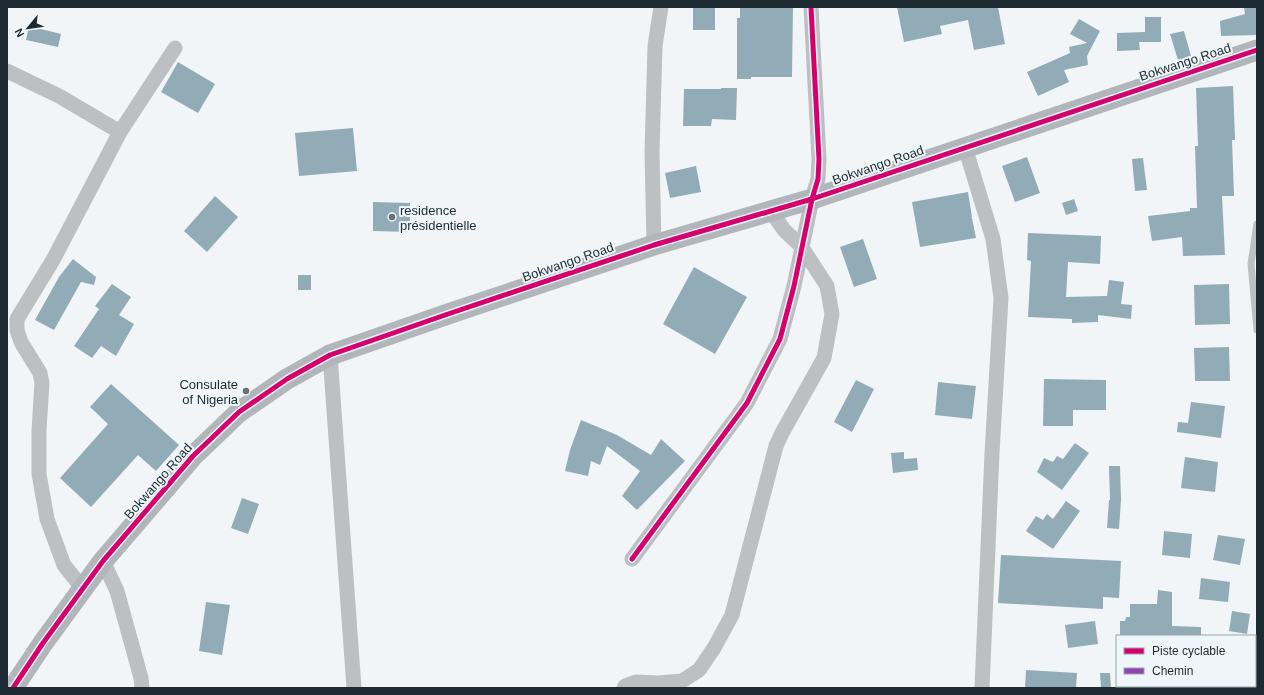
<svg xmlns="http://www.w3.org/2000/svg" width="1264" height="695" viewBox="0 0 1264 695" font-family="Helvetica,sans-serif">
<rect width="100%" height="100%" fill="#f2f5f7"/>
<g fill="#91acb7">
<rect x="693" y="7" width="22" height="23"/>
<path d="M 740,7 L 793,7 L 792,77 L 751,77 L 751,79 L 737,79 L 737,18 L 740,18 Z"/>
<path d="M 897,7 L 998,7 L 1005,44 L 974,50 L 968,20 L 940,26 L 942,34 L 904,42 Z"/>
<path d="M 1244,7 L 1257,7 L 1257,35 L 1221,36 L 1220,21 L 1245,14 Z"/>
<path d="M 1145,17 L 1161,17 L 1161,42 L 1139,42 L 1140,50 L 1117,51 L 1117,33 L 1145,32 Z"/>
<path d="M 1079,19 L 1100,31 L 1087,56 L 1088,65 L 1064,70 L 1069,82 L 1038,96 L 1027,72 L 1070,53 L 1069,47 L 1087,43 L 1070,34 Z"/>
<path d="M 29,26 L 61,34 L 58,47 L 26,40 Z"/>
<path d="M 1184,31 L 1191,56 L 1178,60 L 1170,34 Z"/>
<path d="M 178,62 L 215,84 L 198,113 L 161,92 Z"/>
<path d="M 1233,86 L 1235,140 L 1232,140 L 1234,196 L 1222,196 L 1225,255 L 1183,256 L 1182,237 L 1152,241 L 1148,216 L 1190,211 L 1190,208 L 1197,208 L 1195,146 L 1198,146 L 1196,88 Z"/>
<path d="M 721,88 L 737,88 L 736,120 L 712,119 L 711,126 L 683,126 L 684,89 L 721,89 Z"/>
<path d="M 353,128 L 357,171 L 299,176 L 295,133 Z"/>
<path d="M 1027,157 L 1040,193 L 1015,202 L 1002,166 Z"/>
<path d="M 1143,158 L 1147,190 L 1135,191 L 1132,159 Z"/>
<path d="M 696,166 L 701,192 L 670,198 L 665,173 Z"/>
<path d="M 968,192 L 972,217 L 971,218 L 972,218 L 976,238 L 920,247 L 912,202 Z"/>
<path d="M 215,196 L 238,217 L 207,252 L 184,231 Z"/>
<path d="M 1074,199 L 1078,211 L 1066,215 L 1062,203 Z"/>
<path d="M 373,202 L 410,203 L 410,232 L 373,231 Z"/>
<path d="M 1028,233 L 1101,236 L 1100,264 L 1068,262 L 1066,297 L 1107,296 L 1109,280 L 1124,282 L 1121,304 L 1132,305 L 1131,319 L 1098,315 L 1098,322 L 1072,323 L 1072,319 L 1028,317 L 1031,261 L 1027,260 Z"/>
<path d="M 863,239 L 877,279 L 854,287 L 840,247 Z"/>
<path d="M 73,259 L 96,277 L 94,285 L 81,282 L 54,330 L 35,320 L 59,277 Z"/>
<path d="M 694,267 L 747,297 L 715,354 L 663,324 Z"/>
<rect x="298" y="275" width="13" height="15"/>
<path d="M 112,284 L 131,297 L 119,315 L 134,324 L 116,356 L 101,346 L 92,358 L 74,346 L 99,309 L 95,306 Z"/>
<path d="M 1229,284 L 1230,324 L 1195,325 L 1194,285 Z"/>
<path d="M 1229,347 L 1230,381 L 1195,381 L 1194,348 Z"/>
<path d="M 1044,379 L 1106,380 L 1106,410 L 1073,410 L 1073,426 L 1043,426 Z"/>
<path d="M 856,380 L 874,389 L 852,432 L 834,422 Z"/>
<path d="M 938,382 L 976,386 L 972,419 L 935,415 Z"/>
<path d="M 111,384 L 179,445 L 156,471 L 138,455 L 91,507 L 60,478 L 108,424 L 90,407 Z"/>
<path d="M 1191,402 L 1225,406 L 1221,438 L 1177,432 L 1178,422 L 1188,423 Z"/>
<path d="M 581,420 L 617,435 L 651,455 L 661,439 L 685,461 L 637,510 L 622,496 L 640,471 L 607,446 L 600,465 L 591,461 L 588,476 L 565,471 L 570,450 Z"/>
<path d="M 1075,443 L 1089,453 L 1062,490 L 1037,472 L 1044,458 L 1053,462 L 1057,456 L 1063,459 Z"/>
<path d="M 904,452 L 904,459 L 917,458 L 918,470 L 893,473 L 891,453 Z"/>
<path d="M 1185,457 L 1218,462 L 1215,492 L 1181,488 Z"/>
<path d="M 1109,466 L 1120,466 L 1121,500 L 1119,529 L 1107,528 L 1109,500 L 1110,500 Z"/>
<path d="M 242,498 L 259,504 L 248,534 L 231,528 Z"/>
<path d="M 1066,501 L 1080,511 L 1053,549 L 1026,531 L 1036,516 L 1043,520 L 1047,514 L 1053,519 Z"/>
<path d="M 1164,531 L 1192,534 L 1190,558 L 1162,555 Z"/>
<path d="M 1218,535 L 1245,539 L 1240,565 L 1213,560 Z"/>
<path d="M 1001,555 L 1121,561 L 1119,598 L 1103,597 L 1103,609 L 998,603 Z"/>
<path d="M 1201,578 L 1230,582 L 1228,602 L 1199,599 Z"/>
<path d="M 1158,590 L 1172,592 L 1172,626 L 1201,627 L 1201,636 L 1120,636 L 1120,621 L 1125,621 L 1126,617 L 1130,617 L 1130,604 L 1157,604 Z"/>
<path d="M 206,602 L 230,605 L 222,655 L 199,651 Z"/>
<path d="M 1232,611 L 1250,614 L 1247,634 L 1229,631 Z"/>
<path d="M 1095,621 L 1098,644 L 1068,648 L 1065,625 Z"/>
<path d="M 1026,670 L 1077,673 L 1076,688 L 1025,688 Z"/>
<path d="M 1100,673 L 1110,673 L 1111,688 L 1101,688 Z"/>
</g>
<g fill="none" stroke-linecap="round" stroke-linejoin="round">
<path stroke="#bcc0c3" stroke-width="7" d="M 1257,224 L 1251,264 L 1257,330"/>
<g stroke="#bcc0c3" stroke-width="15">
<path d="M 7,71 L 59,96 L 120,132"/>
<path d="M 965,147 L 993,239 L 1001,298 L 992,453 L 982,688"/>
<path d="M 654,245 L 652,152 L 655,46 L 661,7"/>
<path d="M 330,355 L 354,688"/>
<path d="M 632,559 L 747,403 L 780,339 L 794,286 L 812,199 L 818,179 L 819,159 L 811,7"/>
<path d="M 103,561 L 117,591 L 141,678 L 142,688"/>
<path d="M 83,589 L 64,565 L 47,519 L 39,474 L 39,430 L 42,383 L 40,373 L 21,342 L 17,330 L 17,319 L 53,260 L 120,132 L 175,48"/>
<path d="M 1255,665 L 1257,666"/>
<path d="M 624,688 L 625,686 L 636,682 L 658,683 L 682,681 L 699,670 L 714,648 L 732,615 L 776,446 L 782,433 L 824,358 L 832,314 L 827,286 L 801,246 L 784,230 L 771,211"/>
</g>
<path stroke="#b1b6ba" stroke-width="21" d="M 13,688 L 43,643 L 103,561 L 193,456 L 239,412 L 287,379 L 330,355 L 448,314 L 654,245 L 812,199 L 1257,50"/>
<path stroke="#8e44ad" stroke-width="4" stroke-dasharray="8 4" stroke-linecap="butt" d="M 1188,688 L 1188,686"/>
<defs>
<g id="cycleway">
<path d="M 632,559 L 747,403 L 780,339 L 794,286 L 812,199 L 818,179 L 819,159 L 811,7"/>
<path d="M 13,688 L 43,643 L 103,561 L 193,456 L 239,412 L 287,379 L 330,355 L 448,314 L 654,245 L 812,199 L 1257,50"/>
</g>
</defs>
<use href="#cycleway" stroke="#eff6fa" stroke-width="8"/>
<use href="#cycleway" stroke="#d6006c" stroke-width="5"/>
</g>
<g fill="#687177" stroke="#eff6fa" stroke-width="1.5">
<circle cx="392" cy="217" r="4"/>
<circle cx="246" cy="391" r="4"/>
</g>
<g text-anchor="middle" dominant-baseline="central" stroke-width="4" stroke-linejoin="round" paint-order="stroke">
<g font-size="13" fill="#1d2a32" stroke="#eff6fa">
<text transform="translate(1185 62) rotate(-18)">Bokwango Road</text>
<text transform="translate(878 165) rotate(-19)">Bokwango Road</text>
<text transform="translate(568 262) rotate(-19)">Bokwango Road</text>
<text transform="translate(158 481) rotate(-49)">Bokwango Road</text>
</g>
<g font-size="13" fill="#1d2a32" stroke="#eff6fa" text-anchor="start">
<text x="400" y="210">residence<tspan x="400" dy="15">présidentielle</tspan></text>
<text x="238" y="384" text-anchor="end">Consulate<tspan x="238" dy="15">of Nigeria</tspan></text>
</g>
</g>
<rect width="1264" height="695" fill="none" stroke="#1d2a32" stroke-width="16"/>
<rect x="1116" y="635" width="140" height="52" fill="#eff6fa" stroke="#9ba4aa"/>
<rect x="1124" y="648" width="20" height="6" fill="#d6006c" stroke="#9ba4aa"/>
<text x="1152" y="655" font-size="12" fill="#1d2a32">Piste cyclable</text>
<rect x="1124" y="668" width="20" height="6" fill="#8e44ad" stroke="#9ba4aa"/>
<text x="1152" y="675" font-size="12" fill="#1d2a32">Chemin</text>
<g transform="translate(28 28) rotate(241)" stroke="#eff6fa" stroke-width="3" paint-order="stroke">
<path d="M0-3L7 15L0 10L-7 15Z" fill="#1d2a32"/>
<text y="-6" font-size="11" font-weight="bold" text-anchor="middle" fill="#1d2a32">N</text>
</g>
</svg>
